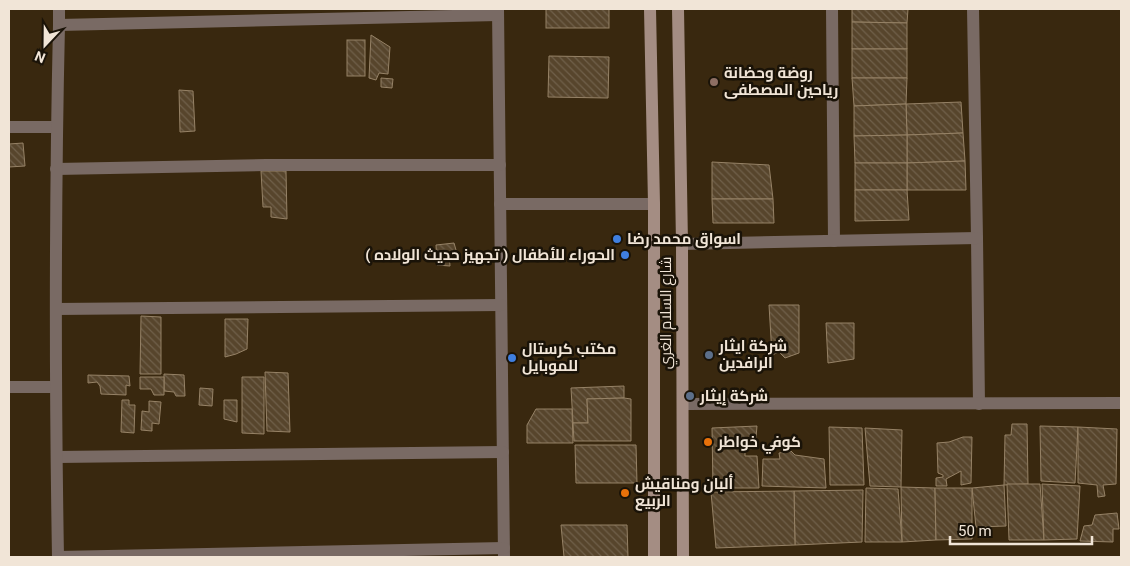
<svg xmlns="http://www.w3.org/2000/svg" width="1130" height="566" viewBox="0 0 1130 566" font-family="Roboto,Cairo,sans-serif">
<defs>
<pattern id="building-back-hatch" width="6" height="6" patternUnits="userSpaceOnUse" patternTransform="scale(1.25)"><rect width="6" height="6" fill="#57452c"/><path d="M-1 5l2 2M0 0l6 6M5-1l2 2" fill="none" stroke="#70604a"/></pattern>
</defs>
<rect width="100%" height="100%" fill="#39280f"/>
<g fill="url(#building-back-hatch)" stroke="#968266">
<rect x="546" y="9" width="63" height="19"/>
<path d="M 852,9 L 908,9 L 907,23 L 852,22 Z"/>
<path d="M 852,22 L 907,23 L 907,49 L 852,49 Z"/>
<path d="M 371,35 L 390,47 L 388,74 L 379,73 L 376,80 L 369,78 Z"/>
<rect x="347" y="40" width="18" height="36"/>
<rect x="852" y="49" width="55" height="29"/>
<path d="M 549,56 L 609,57 L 608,98 L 548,97 Z"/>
<path d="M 381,78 L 393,79 L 392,88 L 381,87 Z"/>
<path d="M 852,78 L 907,78 L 906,104 L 854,106 Z"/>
<path d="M 179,90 L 193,91 L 195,131 L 180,132 Z"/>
<path d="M 961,102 L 963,133 L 907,135 L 906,104 Z"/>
<path d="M 906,104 L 907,135 L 854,136 L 854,106 Z"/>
<path d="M 963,133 L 965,161 L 907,163 L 907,135 Z"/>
<path d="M 907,135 L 907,163 L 855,163 L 854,136 Z"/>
<path d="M 23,143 L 25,166 L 9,167 L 9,144 Z"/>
<path d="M 965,161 L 966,190 L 907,190 L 907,163 Z"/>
<path d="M 712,162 L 769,165 L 773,199 L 712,199 Z"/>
<rect x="855" y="163" width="52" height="27"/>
<path d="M 261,171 L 286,171 L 287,219 L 271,217 L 271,207 L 263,207 Z"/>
<path d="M 855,190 L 907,190 L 909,220 L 855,221 Z"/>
<path d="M 712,199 L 773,199 L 774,223 L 713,223 Z"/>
<path d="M 454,243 L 456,250 L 449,252 L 450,266 L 437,265 L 436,245 Z"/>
<path d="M 769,305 L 799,305 L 799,353 L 785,358 L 779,352 L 772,355 Z"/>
<path d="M 141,316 L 161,317 L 161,374 L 140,374 Z"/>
<path d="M 225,319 L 248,319 L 247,349 L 236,354 L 225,357 Z"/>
<path d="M 826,323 L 854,323 L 854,359 L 828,363 Z"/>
<path d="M 265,372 L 288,373 L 290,432 L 267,431 Z"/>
<path d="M 164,374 L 184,375 L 185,396 L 176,396 L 174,392 L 164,391 Z"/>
<path d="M 88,375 L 129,376 L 130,386 L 126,385 L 126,395 L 101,394 L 100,386 L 97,382 L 88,383 Z"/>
<path d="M 140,377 L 164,377 L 164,395 L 154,395 L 151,389 L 140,389 Z"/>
<path d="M 242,377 L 264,377 L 264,434 L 242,433 Z"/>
<path d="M 624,386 L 624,398 L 587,399 L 588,423 L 573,423 L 571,388 Z"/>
<path d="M 200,388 L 213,389 L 212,406 L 199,405 Z"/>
<path d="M 624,398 L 631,399 L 631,441 L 574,441 L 573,423 L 588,423 L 587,399 Z"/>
<path d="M 122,400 L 129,400 L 129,405 L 135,405 L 134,433 L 121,432 Z"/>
<path d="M 224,400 L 237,400 L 237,422 L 224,419 Z"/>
<path d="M 149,401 L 161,402 L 159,424 L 152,423 L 152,431 L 141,430 L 142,411 L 149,412 Z"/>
<path d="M 536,409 L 572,409 L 573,443 L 527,443 L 527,425 Z"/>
<path d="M 1012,424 L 1027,424 L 1028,484 L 1004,485 L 1005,435 L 1011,435 Z"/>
<path d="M 757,426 L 755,448 L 745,450 L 745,456 L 757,456 L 759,488 L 713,488 L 712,428 Z"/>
<path d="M 1040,426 L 1078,427 L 1075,483 L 1041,481 Z"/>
<path d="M 829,427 L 862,428 L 864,485 L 830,485 Z"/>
<path d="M 1078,427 L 1117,429 L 1116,484 L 1103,485 L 1105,496 L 1098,497 L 1097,485 L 1078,483 Z"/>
<path d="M 865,428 L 902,430 L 901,487 L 870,486 Z"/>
<path d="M 963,437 L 972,437 L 971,483 L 961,485 L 961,471 L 946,479 L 947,486 L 936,486 L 936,478 L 943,477 L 943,475 L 938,473 L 937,443 L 949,442 Z"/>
<path d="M 575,445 L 636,445 L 637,483 L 576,483 Z"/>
<path d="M 791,451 L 795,455 L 824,459 L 826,488 L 762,486 L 763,459 L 780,459 L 779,453 Z"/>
<path d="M 1007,484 L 1040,484 L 1044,540 L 1009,540 Z"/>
<path d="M 1042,484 L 1080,486 L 1077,539 L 1044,540 Z"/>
<path d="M 1004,485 L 1006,526 L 976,527 L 972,488 Z"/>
<path d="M 901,487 L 935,488 L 936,540 L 902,542 Z"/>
<path d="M 866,488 L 898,489 L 902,542 L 865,542 Z"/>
<path d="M 935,488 L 972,488 L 972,539 L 936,540 Z"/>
<path d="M 863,490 L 862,542 L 795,545 L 794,491 Z"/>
<path d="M 794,491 L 795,545 L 716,548 L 711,492 Z"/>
<path d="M 1117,513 L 1119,529 L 1113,529 L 1113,542 L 1080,541 L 1084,526 L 1092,525 L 1095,515 Z"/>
<path d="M 561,525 L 627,525 L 628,557 L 564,557 Z"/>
</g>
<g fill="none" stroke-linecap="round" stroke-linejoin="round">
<g stroke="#796a64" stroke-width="12">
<path d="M 498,9 L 504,557"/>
<path d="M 832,9 L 834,241"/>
<path d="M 973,9 L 977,238 L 979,404"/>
<path d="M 59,25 L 498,15"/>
<path d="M 9,127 L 57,127"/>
<path d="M 56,169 L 266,165 L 500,165"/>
<path d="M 500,204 L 654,204"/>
<path d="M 682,244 L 977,238"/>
<path d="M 56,309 L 501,305"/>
<path d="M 9,387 L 55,387"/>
<path d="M 683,404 L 1121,403"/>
<path d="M 57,457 L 503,452"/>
<path d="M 58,557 C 55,380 55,202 59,25 L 59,9"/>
<path d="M 58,557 L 504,548"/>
</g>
<g stroke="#a48d83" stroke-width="12">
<path d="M 650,9 L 654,204 L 654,557"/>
<path d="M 678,9 L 682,244 L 683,557"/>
</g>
</g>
<circle fill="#8d6e63" stroke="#1a1308" stroke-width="2" cx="714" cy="82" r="5"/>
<g fill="#3f7fe0" stroke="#1a1308" stroke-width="2">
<circle cx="617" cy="239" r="5"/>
<circle cx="625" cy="255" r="5"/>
<circle cx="512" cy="358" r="5"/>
</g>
<g fill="#5c6f8a" stroke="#1a1308" stroke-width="2">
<circle cx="709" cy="355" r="5"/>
<circle cx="690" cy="396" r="5"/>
</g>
<g fill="#e8710a" stroke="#1a1308" stroke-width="2">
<circle cx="708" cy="442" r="5"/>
<circle cx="625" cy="493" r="5"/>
</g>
<g text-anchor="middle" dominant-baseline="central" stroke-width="5" stroke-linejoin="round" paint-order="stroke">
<g font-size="15" font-weight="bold" fill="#f1e5d7" stroke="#1a1308" text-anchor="start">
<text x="724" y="73">روضة وحضانة<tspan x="724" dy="17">رياحين المصطفى</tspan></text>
<text x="627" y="239">اسواق محمد رضا</text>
<text x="615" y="255" text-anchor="end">الحوراء للأطفال ( تجهيز حديث الولاده )</text>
<text x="719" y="346">شركة ايثار<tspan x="719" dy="17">الرافدين</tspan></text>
<text x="522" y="349">مكتب كرستال<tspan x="522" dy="17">للموبايل</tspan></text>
<text x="700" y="396">شركة إيثار</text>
<text x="718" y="442">كوفي خواطر</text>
<text x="635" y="484">ألبان ومناقيش<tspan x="635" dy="17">الربيع</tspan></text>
</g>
<g font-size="15" fill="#f1e5d7" stroke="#1a1308">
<text transform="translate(666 313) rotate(-90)">شارع السلام الغري</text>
</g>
</g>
<rect width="1130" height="566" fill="none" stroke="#f1e5d7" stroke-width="20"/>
<g transform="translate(45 45) rotate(202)" stroke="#1a1308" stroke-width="4" paint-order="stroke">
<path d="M0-4L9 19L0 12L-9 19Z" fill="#f1e5d7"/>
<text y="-8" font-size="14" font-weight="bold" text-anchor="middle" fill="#f1e5d7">N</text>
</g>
<path d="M950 536v8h142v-8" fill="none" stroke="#f1e5d7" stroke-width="2.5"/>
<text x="958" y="536" font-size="15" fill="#f1e5d7" stroke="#1a1308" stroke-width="4" paint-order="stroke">50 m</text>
</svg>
